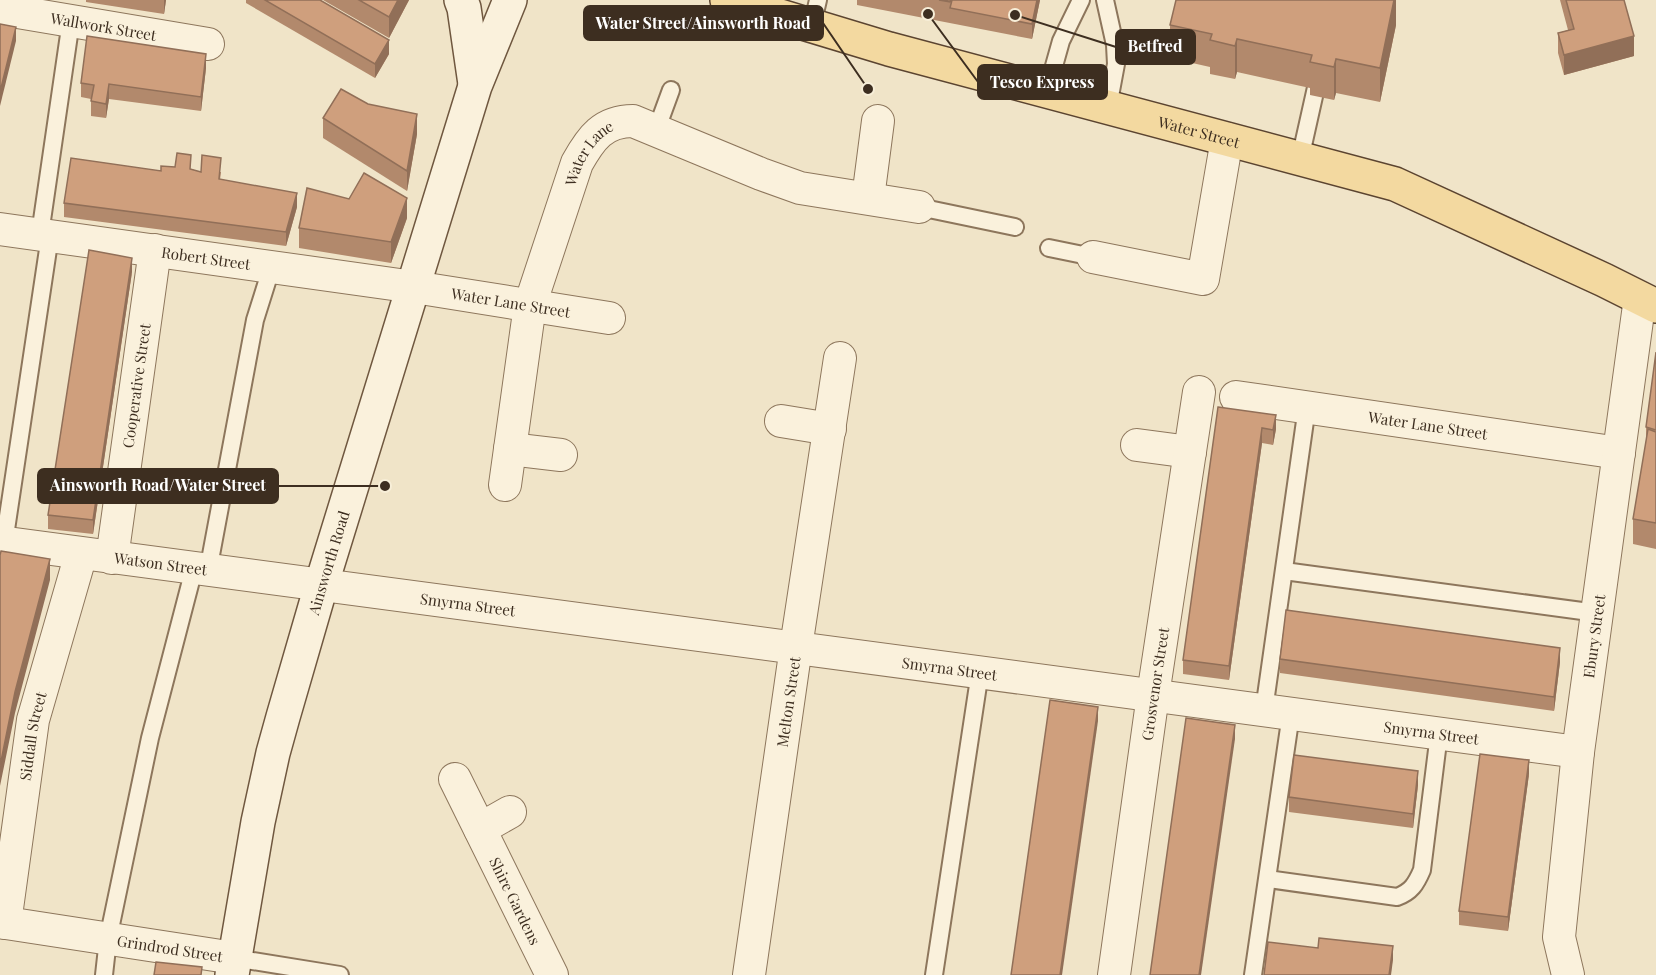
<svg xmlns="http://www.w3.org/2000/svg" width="1656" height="975" viewBox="0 0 1656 975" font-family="'Playfair Display',serif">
<rect width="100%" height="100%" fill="#f0e4c8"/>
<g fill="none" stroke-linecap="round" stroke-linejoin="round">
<defs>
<g id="service">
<path d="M 1105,0 L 1115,45 L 1116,64 L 1108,107"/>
<path d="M 812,26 L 818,0"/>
<path d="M 1047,91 L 1061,41 L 1081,0"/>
<path d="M 656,131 L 671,90"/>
<path d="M 1300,159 L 1319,74"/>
<path d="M 919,207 L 1015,227"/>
<path d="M 40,234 L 71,21"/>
<path d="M 1049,248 L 1093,257"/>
<path d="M 4,543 L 50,236"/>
<path d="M 208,571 L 255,320 L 272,266"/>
<path d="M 1284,571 L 1597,613"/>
<path d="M 1264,710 L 1307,407"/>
<path d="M 1268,879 L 1397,897 C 1411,892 1416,884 1422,870 L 1439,734"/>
<path d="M 234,958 L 340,975"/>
<path d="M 104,975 L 108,939 L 150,738 L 194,569"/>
<path d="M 934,975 L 980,672"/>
<path d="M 1253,975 L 1291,714"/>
</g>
<g id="minor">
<path id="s1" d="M 0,9 L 208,44"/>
<path d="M 868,198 L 878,121"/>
<path id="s2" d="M 0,229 L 414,287 L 609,318"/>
<path d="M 1093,257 L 1203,279 L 1227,139"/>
<path id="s3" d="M 1236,397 L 1619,453"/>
<path d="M 781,421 L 830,429"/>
<path d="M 1137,445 L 1190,452"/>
<path d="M 510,449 L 561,455"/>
<path id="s4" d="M 505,485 L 530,305 L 577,163 C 591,138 603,121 633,121 L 761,174 L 800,188 L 919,207"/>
<path id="s5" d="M 0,542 L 1578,752"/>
<path id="s6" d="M 112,558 L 155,250"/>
<path id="s7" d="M 455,779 L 552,975"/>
<path d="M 480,829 L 510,812"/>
<path id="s8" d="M 0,922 L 234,958"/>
<path id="s9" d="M 5,923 L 33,720 L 81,554"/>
<path id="s10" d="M 749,975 L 796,647 L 840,358"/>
<path id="s11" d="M 1114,975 L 1153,695 L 1199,392"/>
<path id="s12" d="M 1568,975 L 1559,937 L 1578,752 L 1640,298"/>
</g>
<g id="secondary">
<path d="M 461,0 L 464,8 L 475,84"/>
<path id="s13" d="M 232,975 L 258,822 L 273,753 L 283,717 L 321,586 L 475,86 L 510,0"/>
</g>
<g id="primary">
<path id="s14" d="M 727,0 L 889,49 L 1395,184 L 1604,280 L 1656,306"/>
</g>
</defs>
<use href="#service" stroke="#8d765c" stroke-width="20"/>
<use href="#minor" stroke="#8d765c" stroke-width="34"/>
<use href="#secondary" stroke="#6f573f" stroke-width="36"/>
<use href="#primary" stroke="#5b4430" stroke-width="36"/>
<use href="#service" stroke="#faf1dc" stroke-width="16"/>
<use href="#minor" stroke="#faf1dc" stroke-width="32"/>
<use href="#secondary" stroke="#faf1dc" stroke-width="33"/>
<use href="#primary" stroke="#f3d9a0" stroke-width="33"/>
</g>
<g fill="#b2896c">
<path d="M 86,0 L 166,0 L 164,14 L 86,2 Z"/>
<path d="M 246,0 L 320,0 L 389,54 L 375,78 L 246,3 Z"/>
<path d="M 323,0 L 409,0 L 389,38 Z"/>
<path d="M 857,0 L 1040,0 L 1032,39 L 857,5 Z"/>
<path d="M 1396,0 L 1396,25 L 1380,102 L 1336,93 L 1334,100 L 1310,95 L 1310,88 L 1237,72 L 1235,79 L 1210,74 L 1210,67 L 1170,58 L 1170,25 Z"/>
<path d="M 1560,0 L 1624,0 L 1634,56 L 1564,75 L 1558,53 L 1558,33 L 1568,30 Z"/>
<path d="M 206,68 L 201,111 L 109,99 L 106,118 L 91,116 L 91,99 L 81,97 L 81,83 Z"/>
<path d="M 323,118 L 417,134 L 407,191 L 323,138 Z"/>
<path d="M 191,169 L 201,172 L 221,172 L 220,180 L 297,207 L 286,246 L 64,217 L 64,203 Z"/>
<path d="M 407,218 L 391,263 L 299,248 L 299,228 Z"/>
<path d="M 132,272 L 93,534 L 48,529 L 48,515 Z"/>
<path d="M 1656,352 L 1656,549 L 1633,544 L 1633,519 L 1646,441 L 1646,427 Z"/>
<path d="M 1218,407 L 1276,429 L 1273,445 L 1262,443 L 1229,680 L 1183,674 L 1183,660 Z"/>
<path d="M 1280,659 L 1560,662 L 1554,711 L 1280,673 Z"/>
<path d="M 1529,774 L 1508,931 L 1459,925 L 1459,911 Z"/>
<path d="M 1418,785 L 1413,828 L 1289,812 L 1289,797 Z"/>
</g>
<g fill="#916f58">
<path d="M 164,0 L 166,0 L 164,14 Z"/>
<path d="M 398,0 L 409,0 L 389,38 L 389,17 Z"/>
<path d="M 1037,0 L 1040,0 L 1032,39 L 1032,24 Z"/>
<path d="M 1394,0 L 1396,0 L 1396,25 L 1380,102 L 1380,68 Z"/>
<path d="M 16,27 L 16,41 L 0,106 L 0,92 Z"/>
<path d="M 1634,36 L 1634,56 L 1564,75 L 1564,55 Z"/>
<path d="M 1237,39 L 1237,72 L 1235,79 L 1235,46 Z"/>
<path d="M 389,40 L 389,54 L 375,78 L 375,64 Z"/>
<path d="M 206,54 L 206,68 L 201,111 L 201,97 Z"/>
<path d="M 1336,59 L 1336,93 L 1334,100 L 1334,67 Z"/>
<path d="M 109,84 L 109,99 L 106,118 L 106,104 Z"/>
<path d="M 417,114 L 417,134 L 407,191 L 407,171 Z"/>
<path d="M 297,193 L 297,207 L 286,246 L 286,232 Z"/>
<path d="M 407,198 L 407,218 L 391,263 L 391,242 Z"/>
<path d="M 132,258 L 132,272 L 93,534 L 93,520 Z"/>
<path d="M 1276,415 L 1276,429 L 1273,445 L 1273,430 Z"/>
<path d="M 1262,428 L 1262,443 L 1229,680 L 1229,666 Z"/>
<path d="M 50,559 L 50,580 L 15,713 L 0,786 L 0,766 L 15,692 Z"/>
<path d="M 1560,648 L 1560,662 L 1554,711 L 1554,697 Z"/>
<path d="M 1098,707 L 1098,721 L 1062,975 L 1060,975 Z"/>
<path d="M 1235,725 L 1235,739 L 1201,975 L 1199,975 Z"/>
<path d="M 1529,760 L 1529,774 L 1508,931 L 1508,917 Z"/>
<path d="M 1418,771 L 1418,785 L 1413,828 L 1413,814 Z"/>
<path d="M 1393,946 L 1393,960 L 1391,975 L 1389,975 Z"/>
</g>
<g fill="#cf9f7d" stroke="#916f58" stroke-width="1.5">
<path d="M 265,0 L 320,0 L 389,40 L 375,64 Z"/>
<path d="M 359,0 L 398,0 L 389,17 Z"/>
<path d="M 939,0 L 951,0 L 950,2 Z"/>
<path d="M 952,0 L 1037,0 L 1032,24 L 950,8 Z"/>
<path d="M 1176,0 L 1394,0 L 1380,68 L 1336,59 L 1334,67 L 1310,62 L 1312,55 L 1237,39 L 1235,46 L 1210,40 L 1212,34 L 1170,25 Z"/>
<path d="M 1566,0 L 1624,0 L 1634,36 L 1564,55 L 1558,33 L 1574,29 Z"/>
<path d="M 0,24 L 16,27 L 0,92 Z"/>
<path d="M 87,36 L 206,54 L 201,97 L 109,84 L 106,104 L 91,101 L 94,85 L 81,83 Z"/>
<path d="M 341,89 L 368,104 L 417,114 L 407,171 L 323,118 Z"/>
<path d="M 177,153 L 191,155 L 190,169 L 201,172 L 202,155 L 221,158 L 219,179 L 297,193 L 286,232 L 64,203 L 71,158 L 161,171 L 161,166 L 175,167 Z"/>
<path d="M 364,173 L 407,198 L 391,242 L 299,228 L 307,188 L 349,199 Z"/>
<path d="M 89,250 L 132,258 L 93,520 L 48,515 Z"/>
<path d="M 1656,352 L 1656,430 L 1646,427 Z"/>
<path d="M 1218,407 L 1276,415 L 1273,430 L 1262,428 L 1229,666 L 1183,660 Z"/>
<path d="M 1648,429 L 1656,432 L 1656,523 L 1633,519 Z"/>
<path d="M 1,551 L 50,559 L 15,692 L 0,766 L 0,555 Z"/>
<path d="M 1286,610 L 1560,648 L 1554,697 L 1280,659 Z"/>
<path d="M 1050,700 L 1098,707 L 1060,975 L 1011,975 Z"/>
<path d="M 1186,718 L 1235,725 L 1199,975 L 1150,975 Z"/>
<path d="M 1480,754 L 1529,760 L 1508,917 L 1459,911 Z"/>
<path d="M 1294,755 L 1418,771 L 1413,814 L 1289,797 Z"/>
<path d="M 1319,938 L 1393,946 L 1389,975 L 1264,975 L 1268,942 L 1318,948 Z"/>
<path d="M 156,962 L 202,967 L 201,975 L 154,975 Z"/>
</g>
<g text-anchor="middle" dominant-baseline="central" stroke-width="6" stroke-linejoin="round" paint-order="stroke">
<g font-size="15" fill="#3d2e20" stroke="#f7eed8">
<text stroke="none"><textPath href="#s1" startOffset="105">Wallwork Street</textPath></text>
<text stroke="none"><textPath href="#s14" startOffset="490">Water Street</textPath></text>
<text stroke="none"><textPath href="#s4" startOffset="346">Water Lane</textPath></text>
<text stroke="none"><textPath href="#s2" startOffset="208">Robert Street</textPath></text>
<text stroke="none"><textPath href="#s2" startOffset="516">Water Lane Street</textPath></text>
<text stroke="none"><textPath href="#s6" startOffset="174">Cooperative Street</textPath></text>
<text stroke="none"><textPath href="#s3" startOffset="194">Water Lane Street</textPath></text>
<text stroke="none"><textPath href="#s13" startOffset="424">Ainsworth Road</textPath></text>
<text stroke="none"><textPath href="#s5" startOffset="162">Watson Street</textPath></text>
<text stroke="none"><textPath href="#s5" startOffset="472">Smyrna Street</textPath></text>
<text stroke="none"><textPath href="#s12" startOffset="342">Ebury Street</textPath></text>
<text stroke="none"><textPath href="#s5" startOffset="958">Smyrna Street</textPath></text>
<text stroke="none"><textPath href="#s11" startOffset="294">Grosvenor Street</textPath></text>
<text stroke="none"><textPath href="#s10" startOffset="276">Melton Street</textPath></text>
<text stroke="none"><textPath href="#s5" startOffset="1444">Smyrna Street</textPath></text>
<text stroke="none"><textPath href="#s9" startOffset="189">Siddall Street</textPath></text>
<text stroke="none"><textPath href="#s7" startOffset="136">Shire Gardens</textPath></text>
<text stroke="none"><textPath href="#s8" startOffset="172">Grindrod Street</textPath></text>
</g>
</g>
<path fill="none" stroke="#3d2e20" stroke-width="2" d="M868 89L823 23M1015 15L1116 47M928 14L978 82M385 486L278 486"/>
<g fill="#3d2e20" stroke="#f7eed8" stroke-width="2">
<circle cx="868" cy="89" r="6"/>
<circle cx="1015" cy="15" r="6"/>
<circle cx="928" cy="14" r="6"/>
<circle cx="385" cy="486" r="6"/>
</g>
<g fill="#3d2e20" stroke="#3d2e20" stroke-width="2">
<rect x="584" y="6" width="239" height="34" rx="6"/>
<rect x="1116" y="30" width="79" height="34" rx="6"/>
<rect x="978" y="65" width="129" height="34" rx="6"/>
<rect x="38" y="469" width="240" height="34" rx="6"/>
</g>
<g font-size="16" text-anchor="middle" font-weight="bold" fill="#fff">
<text x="703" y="29">Water Street/Ainsworth Road</text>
<text x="1155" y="52">Betfred</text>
<text x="1042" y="88">Tesco Express</text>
<text x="158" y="491">Ainsworth Road/Water Street</text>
</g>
</svg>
